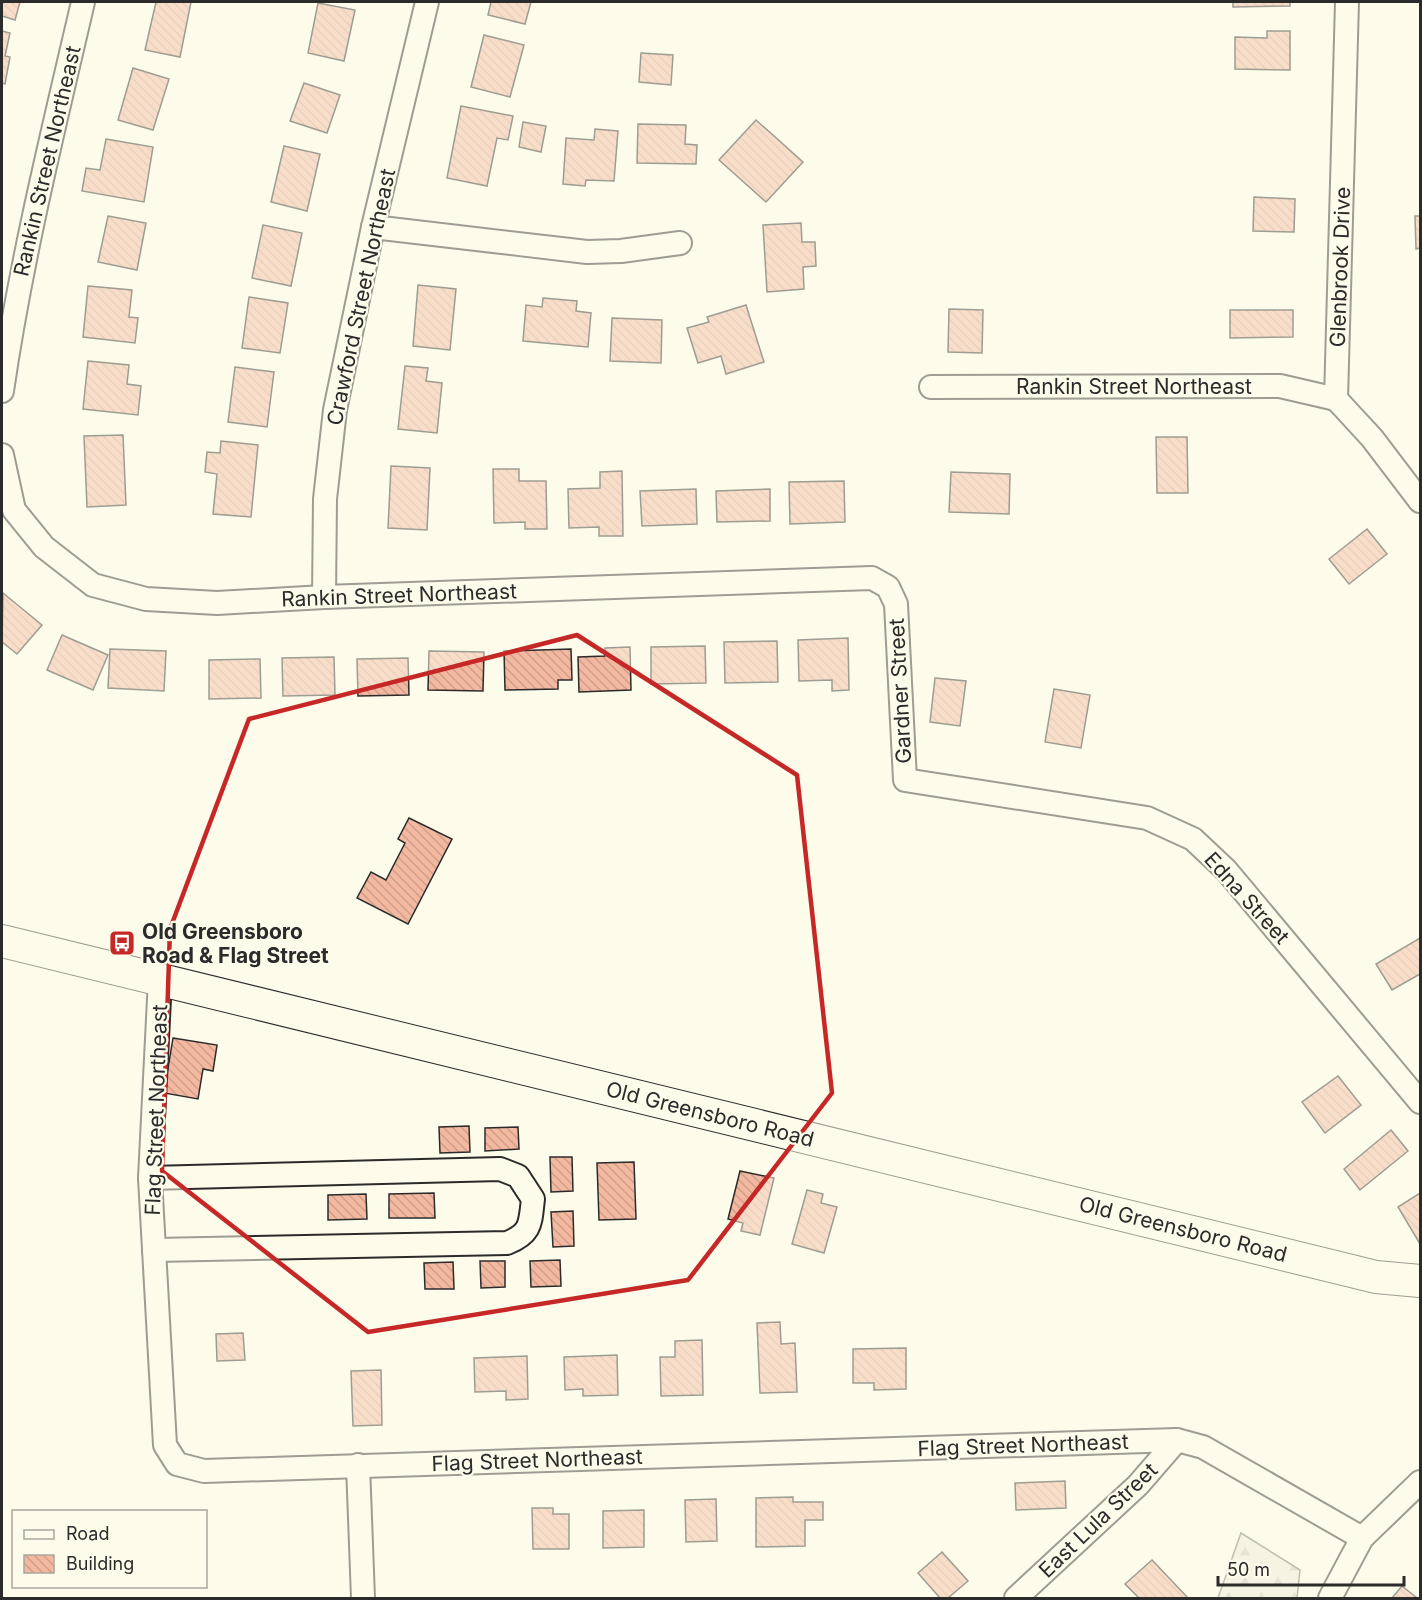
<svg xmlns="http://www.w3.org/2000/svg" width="1422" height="1600" viewBox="0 0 1422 1600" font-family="Inter,sans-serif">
<defs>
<pattern id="forest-firs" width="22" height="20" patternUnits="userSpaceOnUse" patternTransform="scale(1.5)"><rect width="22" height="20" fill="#ecebdb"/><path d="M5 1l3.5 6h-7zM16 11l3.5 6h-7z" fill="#cbcabc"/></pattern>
<pattern id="building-back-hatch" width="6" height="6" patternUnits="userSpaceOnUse" patternTransform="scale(1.5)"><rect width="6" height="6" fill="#f2b8a0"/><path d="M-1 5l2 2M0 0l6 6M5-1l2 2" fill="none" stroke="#d09e8a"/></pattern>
</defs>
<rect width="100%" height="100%" fill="#fdfbea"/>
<path fill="url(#forest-firs)" stroke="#74746e" stroke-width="1.5" d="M 1241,1533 L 1300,1570 L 1297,1598 L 1218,1598 Z"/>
<g fill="url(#building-back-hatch)" stroke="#2b2b2b" stroke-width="1.5">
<path d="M 2,2 L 20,2 L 15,20 L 2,16 Z"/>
<path d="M 156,2 L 191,2 L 180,57 L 145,50 Z"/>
<path d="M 491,2 L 531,2 L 525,24 L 488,15 Z"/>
<path d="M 1233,2 L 1290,2 L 1290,6 L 1233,7 Z"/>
<path d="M 318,3 L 355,10 L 344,61 L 308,53 Z"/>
<path d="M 2,31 L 10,33 L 5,56 L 10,57 L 5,84 L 2,83 Z"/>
<path d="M 1267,31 L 1290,31 L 1290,70 L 1235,69 L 1235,37 L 1267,38 Z"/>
<path d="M 484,35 L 524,45 L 510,97 L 471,87 Z"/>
<path d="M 641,53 L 673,55 L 671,85 L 639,82 Z"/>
<path d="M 133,68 L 169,79 L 153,130 L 118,120 Z"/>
<path d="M 304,83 L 340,95 L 327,133 L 290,121 Z"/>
<path d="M 461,106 L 513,116 L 508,140 L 497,138 L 487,186 L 447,178 Z"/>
<path d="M 756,120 L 803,162 L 766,202 L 719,160 Z"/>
<path d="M 523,122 L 546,126 L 541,152 L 519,147 Z"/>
<path d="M 638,124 L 686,125 L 685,144 L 697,145 L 696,164 L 637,163 Z"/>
<path d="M 595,129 L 618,131 L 614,181 L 586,180 L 585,186 L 563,184 L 566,138 L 594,140 Z"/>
<path d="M 106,139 L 153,147 L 144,202 L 82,191 L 86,168 L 100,170 Z"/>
<path d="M 284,146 L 320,154 L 307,211 L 271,202 Z"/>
<path d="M 1254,197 L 1295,199 L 1294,232 L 1253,231 Z"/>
<path d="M 108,216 L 146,223 L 137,270 L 98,262 Z"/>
<path d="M 1415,216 L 1420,216 L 1420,248 L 1416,249 Z"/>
<path d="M 801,223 L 802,242 L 815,242 L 816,266 L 803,267 L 804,289 L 767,292 L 763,225 Z"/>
<path d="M 263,225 L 302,233 L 291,286 L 252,278 Z"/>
<path d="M 418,285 L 456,289 L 450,350 L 413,346 Z"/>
<path d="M 88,286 L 132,290 L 129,317 L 138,318 L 135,343 L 83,337 Z"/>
<path d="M 249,297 L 288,303 L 280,353 L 242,348 Z"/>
<path d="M 543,298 L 577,301 L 576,311 L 591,313 L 588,347 L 523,341 L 526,305 L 542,307 Z"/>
<path d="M 746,305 L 764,362 L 726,374 L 721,356 L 698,363 L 687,328 L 709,322 L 707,317 Z"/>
<path d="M 949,309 L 983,310 L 982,353 L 948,352 Z"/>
<path d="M 1230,310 L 1293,310 L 1293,337 L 1230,338 Z"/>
<path d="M 612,318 L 662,320 L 661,363 L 610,361 Z"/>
<path d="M 88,361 L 129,365 L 127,384 L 141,386 L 138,415 L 83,409 Z"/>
<path d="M 405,366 L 428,368 L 426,381 L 442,383 L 437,433 L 398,429 Z"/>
<path d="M 235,367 L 274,372 L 267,427 L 228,422 Z"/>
<path d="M 123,435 L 126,505 L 87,507 L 84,436 Z"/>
<path d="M 1156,437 L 1187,437 L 1188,493 L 1157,493 Z"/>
<path d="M 221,441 L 258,445 L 251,517 L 213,514 L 217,474 L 205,472 L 207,452 L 220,453 Z"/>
<path d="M 391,466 L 430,468 L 427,530 L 388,528 Z"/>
<path d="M 493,469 L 519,469 L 519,481 L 546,481 L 547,529 L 525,529 L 525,522 L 494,523 Z"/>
<path d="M 622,471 L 623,536 L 599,536 L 599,527 L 569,528 L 568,489 L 600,488 L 600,472 Z"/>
<path d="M 951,472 L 1010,474 L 1009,514 L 949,512 Z"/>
<path d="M 844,481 L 845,522 L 790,524 L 789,482 Z"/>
<path d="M 696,489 L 697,524 L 642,526 L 640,491 Z"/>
<path d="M 770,489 L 770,521 L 717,522 L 716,491 Z"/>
<path d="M 1367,529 L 1387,554 L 1349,584 L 1329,559 Z"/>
<path d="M 3,593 L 42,625 L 17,654 L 2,642 Z"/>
<path d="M 62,635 L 108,655 L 93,690 L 47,670 Z"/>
<path d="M 848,638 L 849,690 L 832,691 L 832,680 L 799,681 L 798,640 Z"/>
<path d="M 777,641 L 778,682 L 725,683 L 724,642 Z"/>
<path d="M 705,646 L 706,683 L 651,684 L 651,647 Z"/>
<path d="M 630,647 L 631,690 L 579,692 L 578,657 L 605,656 L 605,648 Z"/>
<path d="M 110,649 L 166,651 L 164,691 L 108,688 Z"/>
<path d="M 571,649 L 572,680 L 558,680 L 558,689 L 505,690 L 504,651 Z"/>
<path d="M 429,651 L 484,652 L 483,691 L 428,690 Z"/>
<path d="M 334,657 L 335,695 L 283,696 L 282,658 Z"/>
<path d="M 408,658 L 409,695 L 358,696 L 357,659 Z"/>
<path d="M 260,659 L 261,698 L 209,699 L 209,660 Z"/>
<path d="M 935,678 L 966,681 L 960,726 L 930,722 Z"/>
<path d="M 1054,689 L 1090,695 L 1081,748 L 1045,742 Z"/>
<path d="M 409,818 L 452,839 L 408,924 L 357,898 L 371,872 L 386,880 L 405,843 L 398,839 Z"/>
<path d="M 1420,938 L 1420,974 L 1392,990 L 1376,964 Z"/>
<path d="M 173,1038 L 217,1045 L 213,1071 L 203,1069 L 198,1099 L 164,1093 Z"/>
<path d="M 1338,1076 L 1361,1105 L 1325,1133 L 1302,1102 Z"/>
<path d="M 469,1126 L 470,1152 L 440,1153 L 439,1127 Z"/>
<path d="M 518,1127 L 519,1149 L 485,1151 L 485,1128 Z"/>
<path d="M 1391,1130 L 1408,1151 L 1360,1190 L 1344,1169 Z"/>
<path d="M 550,1157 L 572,1157 L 573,1191 L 551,1192 Z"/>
<path d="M 634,1162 L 636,1219 L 599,1220 L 597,1163 Z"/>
<path d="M 740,1171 L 774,1178 L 760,1235 L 741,1231 L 743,1223 L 728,1219 Z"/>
<path d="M 807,1190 L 823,1194 L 821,1203 L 837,1207 L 824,1253 L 792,1244 Z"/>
<path d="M 434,1193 L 435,1218 L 389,1218 L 389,1194 Z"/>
<path d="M 1420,1193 L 1420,1244 L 1398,1207 Z"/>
<path d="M 366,1194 L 367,1219 L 328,1220 L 328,1195 Z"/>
<path d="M 573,1211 L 574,1246 L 553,1247 L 551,1212 Z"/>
<path d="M 560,1260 L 561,1286 L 531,1287 L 530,1261 Z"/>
<path d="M 480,1261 L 505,1261 L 505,1287 L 481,1288 Z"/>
<path d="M 453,1262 L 454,1289 L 425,1289 L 424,1263 Z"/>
<path d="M 780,1322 L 781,1344 L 795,1343 L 797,1392 L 760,1393 L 757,1323 Z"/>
<path d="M 243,1333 L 245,1360 L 217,1361 L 216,1334 Z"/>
<path d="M 702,1340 L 703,1395 L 661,1396 L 660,1357 L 675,1357 L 675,1341 Z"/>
<path d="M 906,1348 L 906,1389 L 874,1390 L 874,1383 L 853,1383 L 853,1349 Z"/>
<path d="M 617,1355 L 618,1395 L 583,1396 L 583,1389 L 565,1390 L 564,1357 Z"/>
<path d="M 527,1356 L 528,1399 L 506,1400 L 506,1391 L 475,1392 L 474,1358 Z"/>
<path d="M 381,1370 L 382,1425 L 353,1426 L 351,1371 Z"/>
<path d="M 1065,1481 L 1066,1508 L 1016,1510 L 1015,1483 Z"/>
<path d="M 793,1497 L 793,1502 L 823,1502 L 823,1520 L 805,1520 L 805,1546 L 756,1547 L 756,1498 Z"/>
<path d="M 716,1499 L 717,1541 L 686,1542 L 685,1500 Z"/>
<path d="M 532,1508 L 553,1508 L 553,1514 L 569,1514 L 569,1549 L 533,1549 Z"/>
<path d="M 644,1510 L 644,1547 L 603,1548 L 603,1511 Z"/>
<path d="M 942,1552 L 968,1581 L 948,1598 L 940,1598 L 918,1573 Z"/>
<path d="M 1152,1560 L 1188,1598 L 1139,1598 L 1125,1584 Z"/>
<path d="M 1402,1586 L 1417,1598 L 1392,1598 Z"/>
</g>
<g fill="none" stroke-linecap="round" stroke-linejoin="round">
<defs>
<g id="street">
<path d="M 1347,2 L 1336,399 L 1372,438 L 1420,501"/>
<path d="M 373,227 L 587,252 L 621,251 L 680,243"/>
<path d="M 931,387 L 1280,386 L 1336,399"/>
<path d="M 2,391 C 21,260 53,131 83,2"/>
<path d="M 2,455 L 14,510 L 44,547 L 93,585 L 146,599 L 217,603 L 324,597 L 872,578 L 888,587 L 896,604 L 905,780 L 1147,818 L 1193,839 L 1226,870 L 1420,1102"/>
<path d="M 324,597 L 325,499 L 335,410 L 373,227 L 427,2"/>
<path d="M 160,979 L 150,1178 L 165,1445 L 177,1464 L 204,1471 L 1177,1440 L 1203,1447 L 1362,1538"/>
<path d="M 150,1178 L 500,1169 L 518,1176 L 533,1199 C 530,1223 532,1233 507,1243 L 154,1250"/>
<path d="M 358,1465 L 363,1598"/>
<path d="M 1016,1598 L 1138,1485 L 1177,1440"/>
<path d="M 1330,1598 L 1362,1538 L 1420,1482"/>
</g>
<path id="secondary" d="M 2,941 L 1376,1277 L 1420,1281"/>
</defs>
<use href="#street" stroke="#2b2b2b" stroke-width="26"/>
<use href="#secondary" stroke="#2b2b2b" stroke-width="34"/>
<use href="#street" stroke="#fdfbea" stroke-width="22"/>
<use href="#secondary" stroke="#fdfbea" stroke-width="32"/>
</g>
<path d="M0 0H1422V1600H0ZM 577,635 L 797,775 L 832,1093 L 688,1280 L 368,1332 L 162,1171 L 170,929 L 249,719 Z" fill="#fdfbea" fill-opacity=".55" fill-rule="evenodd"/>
<path fill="none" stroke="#c62828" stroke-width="4.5" stroke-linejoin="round" d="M 577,635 L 797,775 L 832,1093 L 688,1280 L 368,1332 L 162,1171 L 170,929 L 249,719 Z"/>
<defs>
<symbol id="bus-square" viewBox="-11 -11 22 22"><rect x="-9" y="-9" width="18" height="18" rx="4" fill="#c62828" stroke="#fdfbea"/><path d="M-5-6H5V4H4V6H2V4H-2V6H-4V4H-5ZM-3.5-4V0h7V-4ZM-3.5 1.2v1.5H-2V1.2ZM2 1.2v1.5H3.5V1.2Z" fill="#fff"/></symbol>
</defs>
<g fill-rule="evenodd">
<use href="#bus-square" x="107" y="928" width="30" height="30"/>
</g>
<g text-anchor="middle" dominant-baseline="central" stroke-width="4.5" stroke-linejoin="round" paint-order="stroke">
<g font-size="21" fill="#2b2b2b" stroke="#fdfbea">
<text transform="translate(47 161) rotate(-77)">Rankin Street Northeast</text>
<text transform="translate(1340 267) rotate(-88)">Glenbrook Drive</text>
<text transform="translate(361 297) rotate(-78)">Crawford Street Northeast</text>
<text x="1134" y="386">Rankin Street Northeast</text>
<text transform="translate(399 595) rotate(-2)">Rankin Street Northeast</text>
<text transform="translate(900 691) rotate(-93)">Gardner Street</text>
<text transform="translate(1247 898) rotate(48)">Edna Street</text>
<text transform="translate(156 1110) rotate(-88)">Flag Street Northeast</text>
<text transform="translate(710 1114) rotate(14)">Old Greensboro Road</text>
<text transform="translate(1183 1229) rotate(14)">Old Greensboro Road</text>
<text transform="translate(1023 1445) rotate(-2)">Flag Street Northeast</text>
<text transform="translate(537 1460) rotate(-2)">Flag Street Northeast</text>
<text transform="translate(1098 1520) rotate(-44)">East Lula Street</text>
</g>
<g font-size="21" font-weight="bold" fill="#2b2b2b" stroke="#fdfbea" text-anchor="start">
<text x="142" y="931">Old Greensboro<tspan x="142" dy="24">Road &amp; Flag Street</tspan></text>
</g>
</g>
<rect width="1422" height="1600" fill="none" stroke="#2b2b2b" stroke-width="6"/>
<rect x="12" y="1510" width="195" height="78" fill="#fdfbea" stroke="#a9a89e" stroke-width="1.5"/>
<rect x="24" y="1530" width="30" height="9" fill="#fdfbea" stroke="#a9a89e" stroke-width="1.5"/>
<text x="66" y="1540" font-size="18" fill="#2b2b2b">Road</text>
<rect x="24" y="1555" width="30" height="18" fill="url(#building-back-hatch)" stroke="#a9a89e" stroke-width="1.5"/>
<text x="66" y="1570" font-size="18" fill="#2b2b2b">Building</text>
<path d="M1218 1576v9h186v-9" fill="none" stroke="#2b2b2b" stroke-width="3"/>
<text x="1227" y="1576" font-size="18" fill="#2b2b2b" stroke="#fdfbea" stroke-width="4.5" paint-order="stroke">50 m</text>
</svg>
